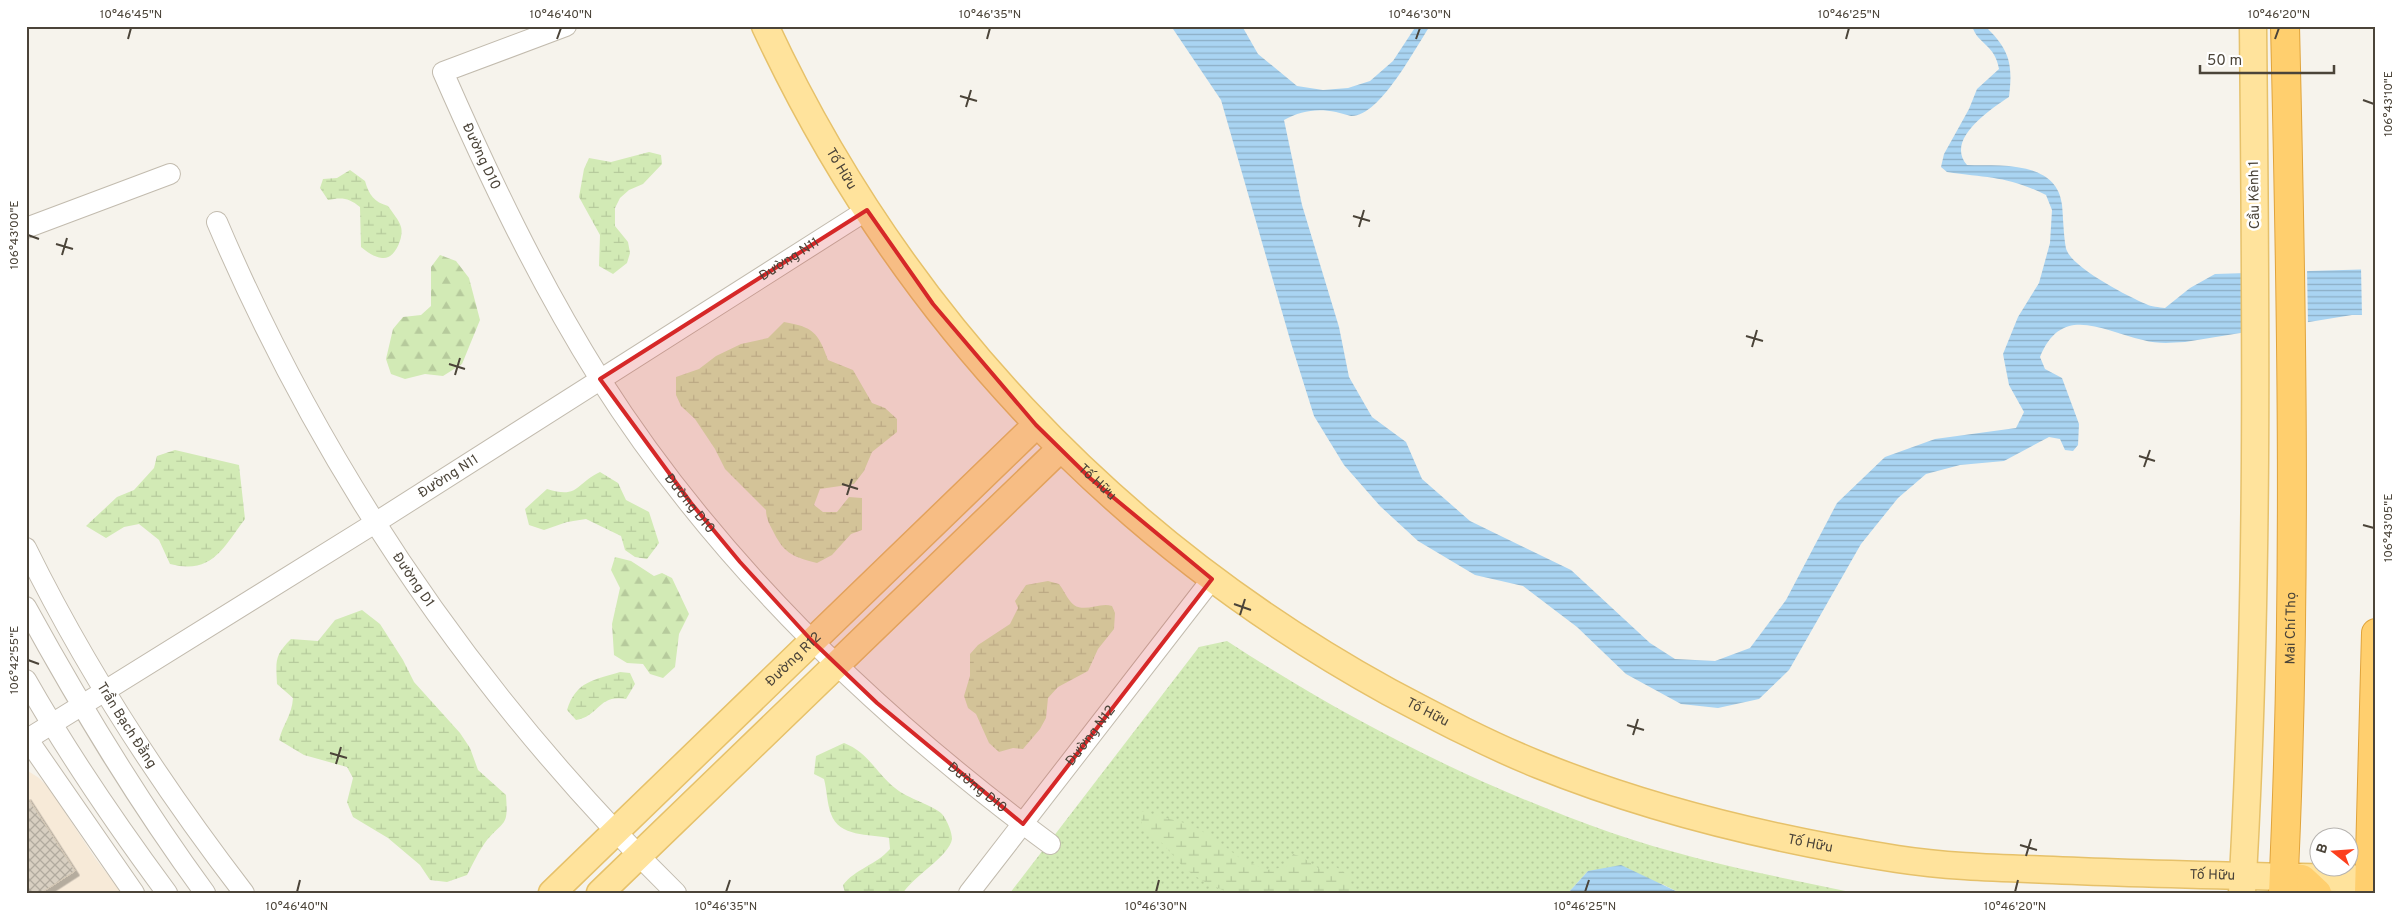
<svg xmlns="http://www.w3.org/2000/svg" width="2402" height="919" viewBox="0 0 2402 919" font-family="Overpass,sans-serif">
<defs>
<pattern id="grass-dots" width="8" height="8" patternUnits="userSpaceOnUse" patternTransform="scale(1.25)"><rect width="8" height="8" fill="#d2eab5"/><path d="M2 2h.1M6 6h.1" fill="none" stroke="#b6ca9c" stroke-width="1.8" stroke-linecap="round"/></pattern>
<pattern id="forest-firs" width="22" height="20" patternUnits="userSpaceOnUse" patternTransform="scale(1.25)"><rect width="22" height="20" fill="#d2eab5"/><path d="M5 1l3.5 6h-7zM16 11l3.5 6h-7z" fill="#b6ca9c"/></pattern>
<pattern id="wetland-marsh" width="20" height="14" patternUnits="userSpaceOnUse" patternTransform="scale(1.25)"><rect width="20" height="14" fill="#d2eab5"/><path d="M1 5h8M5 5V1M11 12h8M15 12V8" fill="none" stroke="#b6ca9c"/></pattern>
<pattern id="water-rules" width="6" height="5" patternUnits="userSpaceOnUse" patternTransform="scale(1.25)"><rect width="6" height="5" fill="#a9d4f2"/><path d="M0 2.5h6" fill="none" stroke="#8caec5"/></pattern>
<pattern id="building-cross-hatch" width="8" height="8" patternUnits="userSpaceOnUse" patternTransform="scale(1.25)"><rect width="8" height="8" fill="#d8cfc1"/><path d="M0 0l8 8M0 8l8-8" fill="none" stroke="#b1aa9e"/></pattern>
<filter id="shadow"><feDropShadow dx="4.5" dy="4.5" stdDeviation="0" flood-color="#0004"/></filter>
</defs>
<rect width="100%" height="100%" fill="#f6f3ec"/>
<path fill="#f7ead8" d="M 28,771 L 39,778 L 49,788 L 95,858 L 122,893 L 26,893 Z"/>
<path fill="url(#grass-dots)" d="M 1227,641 C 1348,720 1475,785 1612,833 C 1691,860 1773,876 1855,893 L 1680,893 L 1662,884 L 1588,871 L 1568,893 L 1010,893 L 1199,647 Z"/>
<g fill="url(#forest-firs)">
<path d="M 440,255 L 456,261 L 469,278 L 480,320 L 462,364 L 443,376 L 425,374 L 405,379 L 391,374 L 386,359 L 393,329 L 403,317 L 421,315 L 431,306 L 431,267 Z"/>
<path d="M 615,557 L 631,561 L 654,576 L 662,573 L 672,578 L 689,614 L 679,634 L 675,667 L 663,678 L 650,674 L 643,664 L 627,663 L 614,655 L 612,624 L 620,588 L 611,570 Z"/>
</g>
<g fill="url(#wetland-marsh)">
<path d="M 649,152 L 661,155 L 662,164 L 643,184 L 629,190 L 620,198 L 615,208 L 615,226 L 628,242 L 630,253 L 627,263 L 613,274 L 599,266 L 600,235 L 579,197 L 584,169 L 589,158 L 611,162 Z"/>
<path d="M 350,170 L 365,181 C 369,195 374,202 388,206 C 392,212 399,220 401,227 C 404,237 395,260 382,258 C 374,257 367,252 361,247 L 360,207 C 349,198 342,197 328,200 L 320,188 L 323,179 L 337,178 Z"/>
<path d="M 784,322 C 813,327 818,332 828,360 L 853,370 L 872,403 L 885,408 L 897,419 L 897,432 L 872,452 L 864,471 L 854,484 L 820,489 L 814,505 L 823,512 L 837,512 L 849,497 L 862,498 L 862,530 L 851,534 L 832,555 L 817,563 C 795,557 785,555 774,533 C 770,525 766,519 766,510 L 725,469 L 715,449 L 695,419 L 681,406 L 676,395 L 676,377 L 699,369 L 716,356 L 741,344 L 768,338 Z"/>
<path d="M 175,450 L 239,465 L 245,519 C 223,548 212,575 170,564 L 159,540 L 139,524 L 124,527 L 106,538 L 86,526 L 117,497 L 134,490 L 154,468 L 157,456 Z"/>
<path d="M 600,472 L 618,483 L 626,500 L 649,512 L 659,543 L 647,559 L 635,557 L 625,550 L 621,536 L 586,519 L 567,522 L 544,530 L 529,525 L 525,509 L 547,489 C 579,499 575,484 600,472 Z"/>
<path d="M 1048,581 L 1059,584 C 1063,589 1066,596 1070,601 C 1081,616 1099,601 1112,606 L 1115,613 L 1114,629 L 1098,649 L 1088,671 L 1058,687 L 1048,698 L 1046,718 L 1040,729 L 1023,749 L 1013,748 L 999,752 L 989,743 L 976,714 L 968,708 L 964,696 L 970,676 L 970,654 L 978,645 L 1010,624 L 1018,608 L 1015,601 L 1026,585 Z"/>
<path d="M 362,610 L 380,624 L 403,660 L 414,682 L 460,733 L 470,748 L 478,770 L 506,795 C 508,826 506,819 487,840 C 479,850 473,864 467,875 L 447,882 L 430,880 L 420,865 L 388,838 L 353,817 L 347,802 L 353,778 L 347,767 L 304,755 L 279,740 C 283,724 292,715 293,698 L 277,684 C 276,661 274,656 291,639 L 318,641 L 335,620 Z"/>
<path d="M 620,672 L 630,673 L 635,684 L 626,699 C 598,694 600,716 576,720 L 567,710 C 576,681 594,680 620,672 Z"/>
<path d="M 844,743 C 868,752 876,773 895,788 C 908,799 933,805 942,814 C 947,820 952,832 952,839 C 950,855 913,877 903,893 L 845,893 L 843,885 C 855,869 876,865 890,849 L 889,838 C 869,834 839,837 831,814 C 827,804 827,790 824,779 L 814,774 L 816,756 Z"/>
<path d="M 1141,811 L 1192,825 L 1218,841 L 1241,859 L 1267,870 L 1286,867 L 1293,854 L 1302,857 L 1324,872 L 1336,867 L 1349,876 L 1350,893 L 1229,893 L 1203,881 L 1185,869 L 1162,843 L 1142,830 Z"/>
</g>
<g fill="url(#water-rules)">
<path d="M 1171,26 L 1242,26 L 1258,54 L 1297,86 L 1323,90 L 1348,88 L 1370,81 L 1393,61 L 1416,26 L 1430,26 C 1415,48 1380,117 1351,116 C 1346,115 1341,113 1336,112 C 1316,108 1301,111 1284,120 L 1302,205 L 1339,327 L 1349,377 L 1372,417 L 1406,442 L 1422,479 L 1470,521 L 1571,570 L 1650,643 L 1675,659 L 1715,661 L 1750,648 L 1786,600 L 1837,503 L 1885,457 L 1935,439 L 2016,428 L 2024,412 L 2009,385 L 2003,354 L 2018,317 L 2039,283 L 2050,243 L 2052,210 L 2046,195 C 2008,176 1988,178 1947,172 L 1941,167 L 1944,154 L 1969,109 L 1977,89 L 1999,69 C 1995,44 1978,45 1972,26 L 1985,26 C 2010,50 2013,64 2009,97 C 1989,110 1945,140 1967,165 C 2000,166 2057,160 2062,205 C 2063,214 2064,245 2067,251 C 2075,269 2127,296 2146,304 C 2151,307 2159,307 2165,308 L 2190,288 L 2215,274 L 2376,269 L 2376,315 L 2352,315 L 2185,342 C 2170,343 2157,344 2143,340 C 2102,331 2062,303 2040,357 L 2045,369 L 2062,378 L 2079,424 L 2078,445 L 2073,451 L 2065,450 L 2060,439 L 2049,437 L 2004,461 L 1960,465 L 1926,474 L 1898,498 L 1861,544 L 1789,670 L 1759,699 L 1718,708 L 1681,704 L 1626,674 L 1577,627 L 1523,586 L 1475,575 L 1418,541 L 1380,506 L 1344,465 L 1314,416 L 1291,343 L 1221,100 Z"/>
<path d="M 1621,865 L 1680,893 L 1568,893 L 1588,871 Z"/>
</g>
<g fill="#f6f3ec">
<path d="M 2376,266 L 2376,317 L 2362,317 L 2361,267 Z"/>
<path d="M 2307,268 L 2308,324 L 2245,334 L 2243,271 Z"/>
</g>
<path fill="url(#building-cross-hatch)" stroke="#d3c7b4" filter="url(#shadow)" d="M 26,795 L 75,871 L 41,893 L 26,893 Z"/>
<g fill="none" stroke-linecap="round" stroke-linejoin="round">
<defs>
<g id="minor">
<path id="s1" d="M 566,26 L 443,72 C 489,177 539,282 600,379 C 717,563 876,715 1050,844"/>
<path id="s2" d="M 217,222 C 325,476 479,699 676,893"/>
<path d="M 26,228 L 170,174"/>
<path id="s3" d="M 26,548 C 86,670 161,785 244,893"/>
<path d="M 26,607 C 82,709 137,800 205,893"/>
<path d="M 26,680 C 68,754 116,824 167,893"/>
<path d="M 26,737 L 134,893"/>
<path id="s4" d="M 26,740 L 375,523 L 867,210"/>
<path id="s5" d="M 969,893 L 1212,579"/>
</g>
<g id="major">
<path id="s6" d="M 765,26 C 898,312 1113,540 1389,692 C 1438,718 1487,744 1539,765 C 1653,811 1776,840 1897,859 C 1949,867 2001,868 2053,870 C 2161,875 2268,876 2376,879"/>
<path id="s7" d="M 552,893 L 1036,425"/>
<path d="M 600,893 L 1060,449"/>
<path d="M 2242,893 C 2259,604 2256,315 2253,26"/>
</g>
<g id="highway">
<path d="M 2284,876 L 2302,879 L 2317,893"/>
<path id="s8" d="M 2283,893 C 2297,604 2292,315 2285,26"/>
<path d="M 2369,893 L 2376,633"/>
</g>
</defs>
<use href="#minor" stroke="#c2bbae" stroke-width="22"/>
<use href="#major" stroke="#e6c16a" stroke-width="29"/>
<use href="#highway" stroke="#e0a43c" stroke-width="30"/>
<use href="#minor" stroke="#fff" stroke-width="20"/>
<use href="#major" stroke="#ffe39c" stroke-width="26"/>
<use href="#highway" stroke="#ffcf6e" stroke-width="28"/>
</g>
<path fill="#d62828" fill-opacity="0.2" stroke="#d62828" stroke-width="4" stroke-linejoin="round" d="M 867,210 L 933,304 L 1036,425 L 1091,479 L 1212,579 L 1023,824 L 877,703 L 812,641 L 740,562 L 691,503 L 600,379 Z"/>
<path fill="none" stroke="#4b4439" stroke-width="2" d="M 128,39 L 131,28M 557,39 L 561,28M 987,39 L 990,28M 1416,39 L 1420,28M 1846,39 L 1849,28M 2275,39 L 2279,28M 960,96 L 977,101M 2363,100 L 2374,104M 966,107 L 971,90M 1353,216 L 1370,221M 1359,227 L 1364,210M 28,235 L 39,239M 56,244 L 73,249M 62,255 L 67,238M 1746,336 L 1763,341M 1752,347 L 1757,330M 449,364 L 465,369M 455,375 L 460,358M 2139,456 L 2155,461M 2144,467 L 2150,450M 842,484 L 858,489M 847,495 L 852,479M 2363,525 L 2374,528M 1234,604 L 1251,610M 1240,615 L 1245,599M 28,660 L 39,664M 1627,725 L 1644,730M 1633,735 L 1638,719M 330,753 L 347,758M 336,764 L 341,747M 2020,845 L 2037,850M 2026,856 L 2031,839M 297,892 L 300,880M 726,892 L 730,880M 1156,892 L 1159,880M 1585,892 L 1589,880M 2015,892 L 2018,880"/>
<g text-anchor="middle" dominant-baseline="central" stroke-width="5" stroke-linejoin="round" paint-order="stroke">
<g font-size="14" fill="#4b4439" stroke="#fff">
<text stroke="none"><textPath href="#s1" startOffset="224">Đường D10</textPath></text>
<text stroke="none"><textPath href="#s6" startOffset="162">Tố Hữu</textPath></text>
<text transform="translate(2255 195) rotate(-91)">Cầu Kênh 1</text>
<text stroke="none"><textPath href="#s4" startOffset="902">Đường N11</textPath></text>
<text stroke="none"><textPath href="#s4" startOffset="498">Đường N11</textPath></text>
<text stroke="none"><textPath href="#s6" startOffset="568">Tố Hữu</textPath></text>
<text stroke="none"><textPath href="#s1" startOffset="630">Đường D10</textPath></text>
<text stroke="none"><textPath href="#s2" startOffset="409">Đường D1</textPath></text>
<text stroke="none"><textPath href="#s8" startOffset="265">Mai Chí Thọ</textPath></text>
<text stroke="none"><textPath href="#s7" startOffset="336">Đường R12</textPath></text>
<text stroke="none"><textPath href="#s6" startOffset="972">Tố Hữu</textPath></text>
<text stroke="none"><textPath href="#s3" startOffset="204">Trần Bạch Đằng</textPath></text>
<text stroke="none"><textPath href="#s5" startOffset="199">Đường N12</textPath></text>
<text stroke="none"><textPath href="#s1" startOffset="1035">Đường D10</textPath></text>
<text stroke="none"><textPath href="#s6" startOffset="1378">Tố Hữu</textPath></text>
<text stroke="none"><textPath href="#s6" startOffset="1782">Tố Hữu</textPath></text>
</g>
</g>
<rect width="2402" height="919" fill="none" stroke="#ffffff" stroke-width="55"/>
<g transform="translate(2334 852) rotate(287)"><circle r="24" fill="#ffffff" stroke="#b7b4b0"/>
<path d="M0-4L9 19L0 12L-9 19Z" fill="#fc3f1d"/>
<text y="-8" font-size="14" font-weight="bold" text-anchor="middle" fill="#4b4439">B</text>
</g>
<path d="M2200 65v8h134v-8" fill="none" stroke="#4b4439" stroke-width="2.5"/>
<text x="2207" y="65" font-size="15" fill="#4b4439" stroke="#ffffff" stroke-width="4" paint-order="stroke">50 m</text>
<rect x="28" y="28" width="2346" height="864" fill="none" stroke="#4b4439" stroke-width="2"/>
<g font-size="12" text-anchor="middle" fill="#4b4439">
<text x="131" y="18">10°46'45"N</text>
<text x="561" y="18">10°46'40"N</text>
<text x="990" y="18">10°46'35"N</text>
<text x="1420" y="18">10°46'30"N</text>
<text x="1849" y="18">10°46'25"N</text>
<text x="2279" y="18">10°46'20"N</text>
<text transform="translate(2388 104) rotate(-90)" y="4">106°43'10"E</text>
<text transform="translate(14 235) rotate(-90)" y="4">106°43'00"E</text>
<text transform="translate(2388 528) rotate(-90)" y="4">106°43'05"E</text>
<text transform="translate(14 660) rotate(-90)" y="4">106°42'55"E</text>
<text x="297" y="910">10°46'40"N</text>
<text x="726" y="910">10°46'35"N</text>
<text x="1156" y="910">10°46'30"N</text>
<text x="1585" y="910">10°46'25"N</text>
<text x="2015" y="910">10°46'20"N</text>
</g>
</svg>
